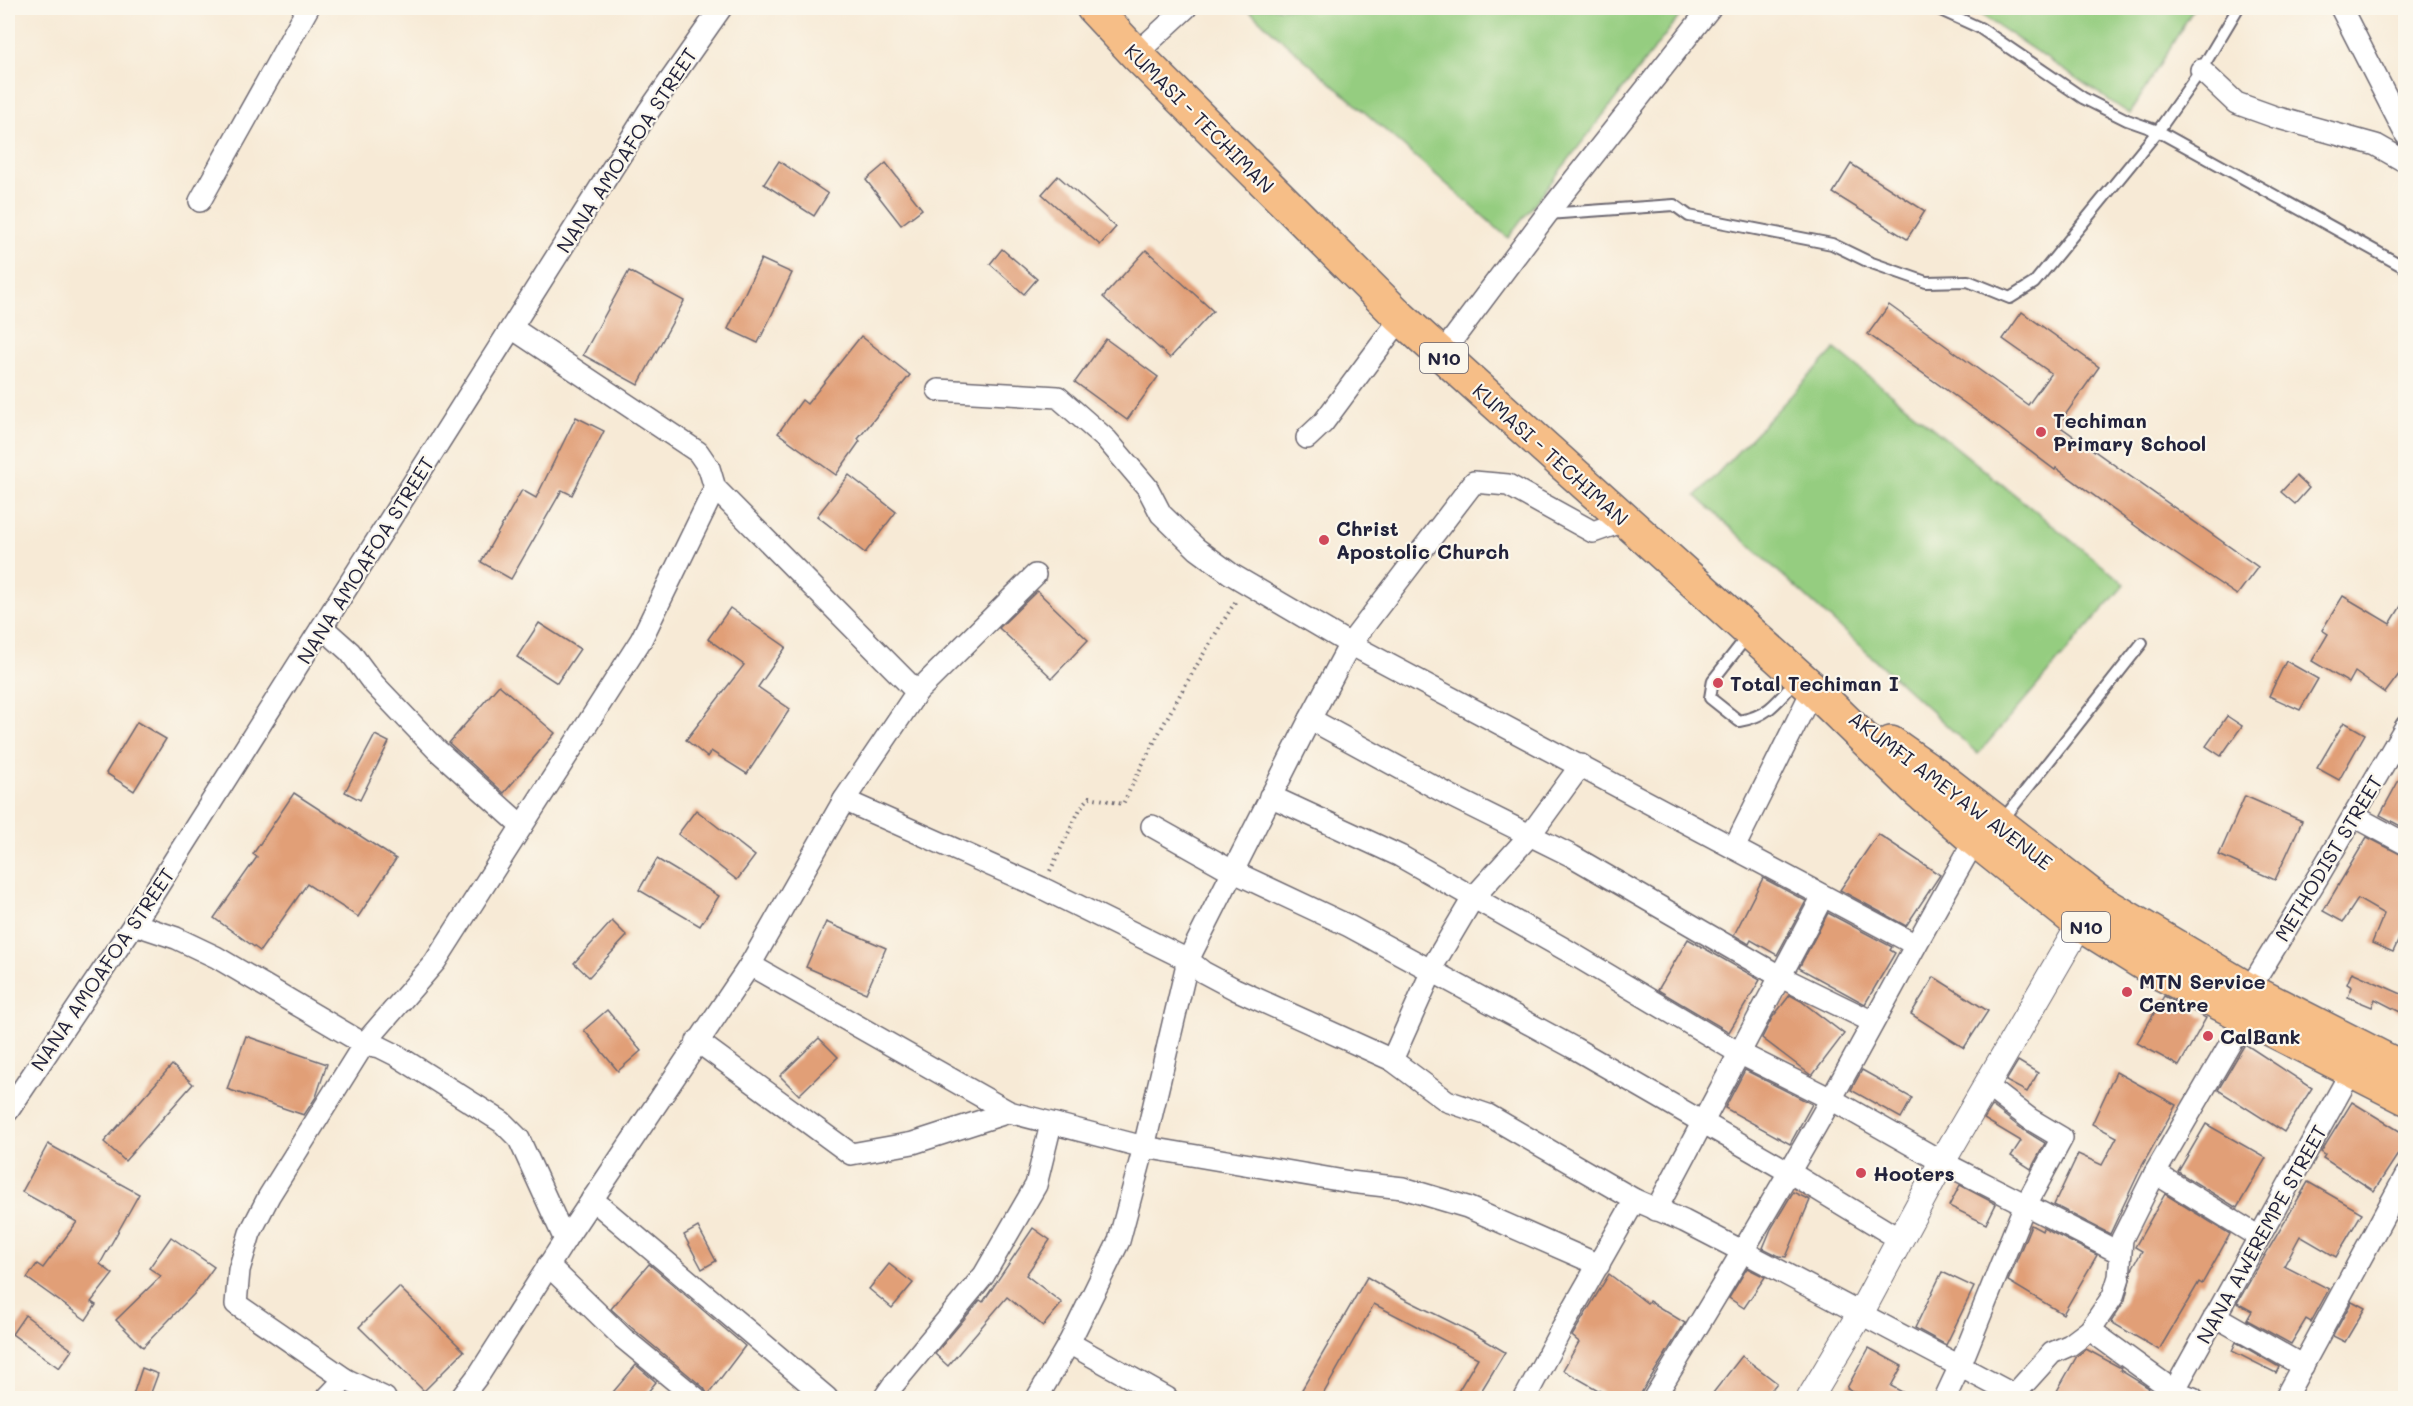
<svg xmlns="http://www.w3.org/2000/svg" width="2413" height="1406" viewBox="0 0 2413 1406" font-family="Mali,sans-serif">
<rect width="100%" height="100%" fill="#fbf7ec"/>
<filter id="ink" filterUnits="userSpaceOnUse"><feTurbulence type="fractalNoise" baseFrequency=".0167" numOctaves="2"/><feDisplacementMap in="SourceGraphic" scale="12" xChannelSelector="R" yChannelSelector="G"/><feConvolveMatrix kernelMatrix="1 2 1 2 8 2 1 2 1" color-interpolation-filters="sRGB"/></filter>
<filter id="wash" filterUnits="userSpaceOnUse"><feTurbulence type="fractalNoise" baseFrequency=".008" numOctaves="4" result="noise"/><feDisplacementMap in="SourceGraphic" scale="24" xChannelSelector="R" yChannelSelector="G"/><feGaussianBlur stdDeviation="1.35" result="paint"/><feColorMatrix in="noise" values="0 0 0 0 0 0 0 0 0 0 0 0 0 0 0 0 0 1.4 0 .05"/><feComposite in="paint" operator="in"/></filter>
<g filter="url(#wash)">
<rect width="100%" height="100%" fill="#f7ead6"/>
<g fill="#95cd80" stroke="#5c785e" stroke-width="1.5">
<path d="M 1246,8 L 1686,8 L 1508,238 Z"/>
<path d="M 1971,8 L 2194,8 L 2130,114 Z"/>
<path d="M 1835,349 L 2125,584 L 1978,754 L 1696,496 Z"/>
</g>
<g id="blocks">
<g fill="#e19f77">
<path d="M 779,161 L 828,194 L 814,216 L 764,184 Z"/>
<path d="M 886,163 L 922,209 L 901,225 L 866,180 Z"/>
<path d="M 1851,164 L 1925,211 L 1907,239 L 1833,193 Z"/>
<path d="M 1058,176 L 1116,227 L 1100,245 L 1042,194 Z"/>
<path d="M 1002,249 L 1037,279 L 1024,294 L 990,264 Z"/>
<path d="M 1146,250 L 1213,311 L 1170,358 L 1103,297 Z"/>
<path d="M 761,259 L 792,273 L 758,343 L 728,329 Z"/>
<path d="M 629,271 L 684,301 L 638,385 L 583,355 Z"/>
<path d="M 1889,305 L 2028,405 L 2051,373 L 2003,339 L 2022,312 L 2099,367 L 2058,425 L 2258,567 L 2237,595 L 2152,538 L 2056,468 L 2055,470 L 1987,419 L 1868,334 Z"/>
<path d="M 861,336 L 910,375 L 858,439 L 860,441 L 836,475 L 778,433 L 802,400 L 807,404 Z"/>
<path d="M 1106,339 L 1158,377 L 1127,420 L 1075,382 Z"/>
<path d="M 576,417 L 604,431 L 572,495 L 562,490 L 511,579 L 481,562 L 522,490 L 536,498 Z"/>
<path d="M 849,475 L 896,512 L 865,553 L 817,516 Z"/>
<path d="M 2296,476 L 2309,488 L 2295,504 L 2281,492 Z"/>
<path d="M 1037,591 L 1088,640 L 1052,678 L 999,628 Z"/>
<path d="M 2343,596 L 2390,624 L 2406,598 L 2406,665 L 2385,693 L 2355,672 L 2349,683 L 2312,661 L 2328,634 L 2322,630 Z"/>
<path d="M 730,608 L 786,647 L 758,687 L 790,709 L 747,774 L 711,751 L 707,757 L 686,740 L 744,665 L 708,639 Z"/>
<path d="M 539,623 L 580,649 L 557,683 L 517,657 Z"/>
<path d="M 2286,661 L 2318,679 L 2300,710 L 2269,696 Z"/>
<path d="M 499,685 L 555,733 L 504,793 L 449,743 Z"/>
<path d="M 2227,716 L 2242,726 L 2221,756 L 2206,746 Z"/>
<path d="M 137,722 L 166,739 L 134,791 L 106,773 Z"/>
<path d="M 2344,722 L 2365,734 L 2339,780 L 2317,768 Z"/>
<path d="M 375,735 L 389,742 L 360,800 L 345,792 Z"/>
<path d="M 2406,767 L 2406,829 L 2380,815 Z"/>
<path d="M 294,793 L 396,859 L 358,917 L 307,884 L 260,951 L 214,918 L 257,857 L 253,854 Z"/>
<path d="M 2245,796 L 2302,821 L 2275,880 L 2219,855 Z"/>
<path d="M 696,810 L 755,856 L 737,880 L 678,834 Z"/>
<path d="M 1878,834 L 1940,875 L 1906,926 L 1840,890 Z"/>
<path d="M 2367,837 L 2406,857 L 2406,924 L 2393,952 L 2372,943 L 2384,914 L 2358,899 L 2343,922 L 2323,911 Z"/>
<path d="M 657,859 L 719,896 L 700,926 L 639,890 Z"/>
<path d="M 1763,878 L 1806,901 L 1777,955 L 1751,940 L 1749,944 L 1734,935 Z"/>
<path d="M 1828,913 L 1892,947 L 1890,950 L 1895,953 L 1865,1004 L 1799,968 Z"/>
<path d="M 612,921 L 627,936 L 589,977 L 574,963 Z"/>
<path d="M 826,922 L 886,948 L 866,993 L 806,967 Z"/>
<path d="M 1688,939 L 1760,980 L 1729,1032 L 1658,990 Z"/>
<path d="M 2352,972 L 2406,996 L 2406,1015 L 2375,999 L 2372,1007 L 2348,997 L 2352,987 L 2347,984 Z"/>
<path d="M 1934,977 L 1988,1011 L 1964,1048 L 1911,1014 Z"/>
<path d="M 1790,995 L 1801,1001 L 1844,1034 L 1812,1076 L 1762,1038 L 1772,1018 Z"/>
<path d="M 2164,996 L 2206,1018 L 2179,1066 L 2137,1043 Z"/>
<path d="M 607,1010 L 641,1051 L 618,1071 L 584,1030 Z"/>
<path d="M 246,1036 L 327,1064 L 316,1097 L 304,1115 L 227,1089 Z"/>
<path d="M 819,1038 L 838,1057 L 799,1095 L 780,1076 Z"/>
<path d="M 2245,1044 L 2312,1088 L 2284,1132 L 2218,1090 Z"/>
<path d="M 2018,1061 L 2038,1073 L 2027,1092 L 2006,1081 Z"/>
<path d="M 172,1065 L 193,1084 L 125,1161 L 104,1142 Z"/>
<path d="M 1745,1070 L 1812,1104 L 1790,1144 L 1725,1108 Z"/>
<path d="M 1862,1070 L 1912,1098 L 1901,1118 L 1851,1090 Z"/>
<path d="M 2116,1072 L 2176,1105 L 2142,1166 L 2110,1234 L 2054,1205 L 2078,1154 L 2102,1165 L 2117,1137 L 2092,1124 Z"/>
<path d="M 2352,1102 L 2406,1135 L 2406,1142 L 2374,1191 L 2323,1158 L 2325,1155 L 2321,1152 Z"/>
<path d="M 1992,1106 L 2022,1129 L 2045,1143 L 2031,1169 L 2011,1156 L 2021,1141 L 1984,1119 Z"/>
<path d="M 2206,1124 L 2266,1158 L 2237,1208 L 2178,1172 Z"/>
<path d="M 48,1144 L 139,1194 L 100,1264 L 113,1274 L 91,1302 L 96,1305 L 86,1320 L 27,1278 L 37,1264 L 43,1268 L 77,1222 L 22,1192 Z"/>
<path d="M 2308,1182 L 2362,1213 L 2336,1257 L 2300,1236 L 2284,1266 L 2329,1289 L 2311,1322 L 2306,1319 L 2291,1344 L 2247,1320 L 2252,1311 L 2237,1303 Z"/>
<path d="M 1960,1185 L 1996,1204 L 1986,1224 L 1949,1206 Z"/>
<path d="M 1793,1192 L 1810,1200 L 1786,1257 L 1779,1256 L 1763,1248 L 1771,1229 Z"/>
<path d="M 2165,1194 L 2230,1234 L 2202,1284 L 2199,1282 L 2159,1350 L 2111,1322 L 2125,1300 L 2133,1267 L 2142,1251 L 2135,1247 Z"/>
<path d="M 2031,1225 L 2042,1231 L 2043,1228 L 2097,1255 L 2063,1314 L 2008,1281 Z"/>
<path d="M 698,1227 L 716,1261 L 702,1269 L 684,1235 Z"/>
<path d="M 1033,1228 L 1050,1240 L 1026,1275 L 1062,1303 L 1043,1326 L 1007,1297 L 948,1366 L 935,1354 L 980,1300 L 983,1302 Z"/>
<path d="M 171,1237 L 214,1267 L 195,1293 L 143,1347 L 116,1320 L 161,1276 L 149,1268 Z"/>
<path d="M 649,1264 L 745,1346 L 708,1395 L 704,1388 L 632,1328 L 611,1309 Z"/>
<path d="M 889,1264 L 913,1283 L 892,1308 L 869,1289 Z"/>
<path d="M 1747,1268 L 1765,1277 L 1744,1308 L 1729,1298 Z"/>
<path d="M 1942,1272 L 1974,1287 L 1946,1345 L 1915,1328 Z"/>
<path d="M 1609,1274 L 1647,1303 L 1649,1301 L 1685,1323 L 1638,1398 L 1612,1398 L 1563,1370 L 1579,1342 L 1572,1336 Z"/>
<path d="M 1367,1277 L 1401,1297 L 1471,1332 L 1505,1352 L 1477,1398 L 1454,1398 L 1478,1358 L 1374,1304 L 1321,1398 L 1297,1398 Z"/>
<path d="M 399,1287 L 464,1351 L 424,1391 L 359,1327 Z"/>
<path d="M 2352,1301 L 2365,1308 L 2345,1342 L 2333,1336 Z"/>
<path d="M 25,1315 L 72,1350 L 59,1368 L 12,1334 Z"/>
<path d="M 2236,1342 L 2279,1367 L 2276,1373 L 2232,1351 Z"/>
<path d="M 1869,1348 L 1902,1366 L 1891,1386 L 1913,1398 L 1867,1398 L 1847,1388 Z"/>
<path d="M 2086,1349 L 2121,1368 L 2120,1370 L 2149,1388 L 2144,1398 L 2053,1398 L 2077,1356 Z"/>
<path d="M 1742,1356 L 1777,1383 L 1765,1398 L 1709,1398 Z"/>
<path d="M 636,1365 L 656,1382 L 643,1398 L 608,1398 Z"/>
<path d="M 142,1368 L 158,1374 L 149,1398 L 132,1398 Z"/>
</g>
</g>
</g>
<g filter="url(#ink)">
<use href="#blocks" fill-opacity="0" stroke="#6d6871" stroke-width="1.5"/>
<g fill="none" stroke-linecap="round" stroke-linejoin="round">
<defs>
<g id="service">
<path d="M 1936,8 L 1980,28 L 2083,98 L 2127,120 L 2158,131 L 2406,268"/>
<path d="M 1547,214 L 1674,205 L 1689,216 L 1832,244 L 1869,262 L 1926,282 L 1968,281 L 2010,298 L 2034,283 L 2158,131 L 2201,70 L 2238,8"/>
<path d="M 1749,634 L 1713,680 L 1710,698 L 1739,721 C 1769,716 1778,701 1797,679"/>
<path d="M 2001,822 L 2142,643"/>
</g>
<g id="minor">
<path d="M 2341,8 L 2406,135"/>
<path d="M 1136,54 L 1186,8"/>
<path d="M 2201,70 L 2236,103 L 2275,117 L 2376,145 L 2406,162"/>
<path d="M 200,201 L 308,8"/>
<path d="M 1441,355 L 1547,214 L 1710,8"/>
<path d="M 938,390 L 1058,397 L 1107,440 L 1147,487 L 1161,514 L 1197,549 L 1231,574 L 1350,644 L 1914,944"/>
<path d="M 1307,438 L 1323,423 L 1401,318"/>
<path d="M 322,627 L 350,652 L 373,683 L 437,750 L 522,826"/>
<path d="M 917,692 L 1035,575"/>
<path d="M 1310,719 L 1453,797 L 1572,856 L 1781,977 L 1873,1022"/>
<path d="M 1270,796 L 1400,856 L 1568,951 L 1739,1053 L 1831,1099 L 1942,1162 L 2120,1253"/>
<path d="M 844,800 L 1042,888 L 1188,960 L 1203,972 L 1235,989 L 1392,1060 L 1447,1101 L 1488,1115 L 1635,1200 L 1684,1221 L 1744,1252 L 2020,1398"/>
<path d="M 2354,816 L 2406,844"/>
<path d="M 1152,826 L 1234,872 L 1349,926 L 1574,1048 L 1789,1172 L 1901,1240"/>
<path d="M 1734,848 L 1813,689"/>
<path d="M 134,924 L 176,938 L 216,957 L 364,1044 L 435,962 L 641,640 L 715,488"/>
<path d="M 750,965 L 1009,1112"/>
<path d="M 2249,990 L 2319,875 L 2406,726"/>
<path d="M 697,1041 L 851,1154 L 913,1143 L 1009,1112 L 1144,1147 L 1350,1182 L 1403,1188 L 1467,1207 L 1599,1265"/>
<path d="M 1392,1060 L 1432,971 L 1431,969 L 1473,898 L 1530,835 L 1581,765"/>
<path d="M 8,1111 L 134,924 L 648,112 L 721,8"/>
<path d="M 2155,1173 L 2259,1237"/>
<path d="M 592,1199 L 827,1398"/>
<path d="M 1656,1210 L 1823,896"/>
<path d="M 548,1265 L 623,1338 L 696,1398"/>
<path d="M 2215,1316 L 2303,1366"/>
<path d="M 2090,1330 L 2174,1391 L 2193,1398"/>
<path d="M 1069,1343 L 1167,1398"/>
<path d="M 2014,1395 L 2052,1353 L 2070,1345 L 2090,1330 L 2113,1296 L 2119,1277 L 2122,1239 L 2155,1173 L 2245,1018"/>
<path d="M 327,1398 L 345,1379"/>
<path d="M 385,1398 L 345,1379 L 236,1304 L 239,1270 L 250,1233 L 269,1196 L 364,1044 L 380,1047 L 396,1055 L 502,1122 L 519,1139 L 565,1240"/>
<path d="M 461,1398 L 480,1373 L 565,1240 L 750,965 L 844,800 L 917,692 L 715,488 L 709,468 L 698,452 L 512,328"/>
<path d="M 884,1398 L 893,1385 L 984,1275 L 1036,1185 L 1051,1124"/>
<path d="M 1037,1398 L 1069,1343 L 1119,1241 L 1144,1147 L 1188,960 L 1310,719 L 1350,644 L 1474,482 L 1508,485 L 1593,532 L 1627,520"/>
<path d="M 1525,1398 L 1562,1328 L 1635,1200"/>
<path d="M 1654,1398 C 1714,1300 1773,1202 1830,1101 C 1879,1014 1925,926 1975,840"/>
<path d="M 1945,1398 L 1960,1366 L 2022,1212 L 2062,1138 L 2030,1119 L 1987,1086"/>
<path d="M 2170,1398 L 2352,1070"/>
<path d="M 2285,1398 L 2406,1175"/>
</g>
<path id="tertiary" d="M 1810,1398 L 1860,1314 L 1942,1162 L 2089,909"/>
<g id="trunk">
<path d="M 1093,8 L 1136,54 L 1401,318 L 1813,689 L 1917,790 L 1975,840 L 2080,924 L 2152,969 L 2406,1098"/>
<path d="M 1891,743 L 1934,773 L 2096,899 L 2249,990 L 2406,1070"/>
</g>
</defs>
<use href="#service" stroke="#6d6871" stroke-width="14"/>
<use href="#minor" stroke="#6d6871" stroke-width="24"/>
<use href="#tertiary" stroke="#6d6871" stroke-width="28"/>
<use href="#trunk" stroke="#6d6871" stroke-width="36"/>
<path stroke="#6d6871" stroke-width="4" stroke-dasharray="1.5 4.5" stroke-linecap="butt" d="M 1050,871 L 1081,807 L 1090,797 L 1123,804 C 1157,733 1195,666 1237,599"/>
<use href="#service" stroke="#fff" stroke-width="10"/>
<use href="#minor" stroke="#fff" stroke-width="21"/>
<use href="#tertiary" stroke="#fff" stroke-width="26"/>
<use href="#trunk" stroke="#f6be87" stroke-width="33"/>
</g>
</g>
<g fill="#d1495b" stroke="#fbf7ec" stroke-width="2">
<circle cx="2041" cy="432" r="6"/>
<circle cx="1324" cy="540" r="6"/>
<circle cx="1718" cy="683" r="6"/>
<circle cx="2127" cy="992" r="6"/>
<circle cx="2208" cy="1036" r="6"/>
<circle cx="1861" cy="1173" r="6"/>
</g>
<g text-anchor="middle" dominant-baseline="central" stroke-width="4.5" stroke-linejoin="round" paint-order="stroke">
<g fill="#fbf7ec" stroke="#636270" stroke-width="1.5">
<rect x="1420" y="343" width="48" height="30" rx="4.5"/>
<rect x="2062" y="912" width="48" height="30" rx="4.5"/>
</g>
<g font-size="18" font-weight="bold" fill="#22223b">
<text x="1444" y="358">N10</text>
<text x="2086" y="927">N10</text>
</g>
<g font-size="20" fill="#22223b" stroke="#fbf7ec">
<text transform="translate(1200 118) rotate(45)">KUMASI - TECHIMAN</text>
<text transform="translate(626 150) rotate(-57)">NANA AMOAFOA STREET</text>
<text transform="translate(1551 454) rotate(42)">KUMASI - TECHIMAN</text>
<text transform="translate(365 560) rotate(-58)">NANA AMOAFOA STREET</text>
<text transform="translate(1951 790) rotate(37)">AKUMFI AMEYAW AVENUE</text>
<text transform="translate(2328 858) rotate(-59)">METHODIST STREET</text>
<text transform="translate(102 969) rotate(-56)">NANA AMOAFOA STREET</text>
<text transform="translate(2261 1234) rotate(-61)">NANA AWEREMPE STREET</text>
</g>
<g font-size="20" font-weight="bold" fill="#22223b" stroke="#fbf7ec" text-anchor="start">
<text x="2053" y="420">Techiman<tspan x="2053" dy="23">Primary School</tspan></text>
<text x="1336" y="528">Christ<tspan x="1336" dy="23">Apostolic Church</tspan></text>
<text x="1730" y="683">Total Techiman I</text>
<text x="2139" y="981">MTN Service<tspan x="2139" dy="23">Centre</tspan></text>
<text x="2220" y="1036">CalBank</text>
<text x="1873" y="1173">Hooters</text>
</g>
</g>
<rect width="2413" height="1406" fill="none" stroke="#fbf7ec" stroke-width="30"/>
</svg>
